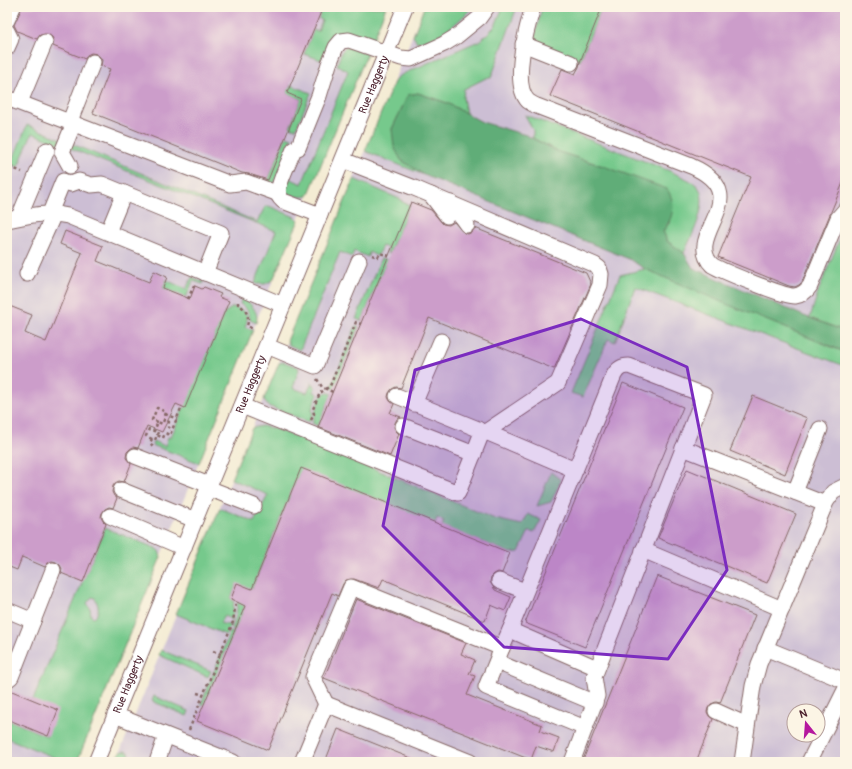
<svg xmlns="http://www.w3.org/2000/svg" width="852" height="769" viewBox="0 0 852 769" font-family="Pangolin,sans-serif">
<rect width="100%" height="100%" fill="#fcf5e5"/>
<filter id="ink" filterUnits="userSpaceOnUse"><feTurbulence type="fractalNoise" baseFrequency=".025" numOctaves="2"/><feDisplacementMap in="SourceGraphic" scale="8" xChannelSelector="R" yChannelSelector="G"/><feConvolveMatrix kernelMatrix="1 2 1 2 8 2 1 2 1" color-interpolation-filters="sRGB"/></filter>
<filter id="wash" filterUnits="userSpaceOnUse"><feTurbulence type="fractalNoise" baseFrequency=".012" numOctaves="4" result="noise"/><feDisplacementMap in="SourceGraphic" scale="16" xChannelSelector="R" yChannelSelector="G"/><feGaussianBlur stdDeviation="0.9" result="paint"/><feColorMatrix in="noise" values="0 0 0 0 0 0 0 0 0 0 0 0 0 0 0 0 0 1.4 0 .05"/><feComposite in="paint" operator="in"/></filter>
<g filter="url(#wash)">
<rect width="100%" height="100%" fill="#f4ecd4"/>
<g fill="#ccbed4" fill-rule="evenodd">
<path d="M 7,7 L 386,7 L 257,319 L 77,762 L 7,762 Z"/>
<path d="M 424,7 L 845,7 L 845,331 L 804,316 L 693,268 L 645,269 L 620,275 L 571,393 L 583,397 L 608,339 L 615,342 L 635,287 L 845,366 L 845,762 L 132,762 L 129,753 L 125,751 L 120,752 ZM 794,711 L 818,711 L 818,735 L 794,735 Z"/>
</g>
<g fill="#76c98c" stroke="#60745c" fill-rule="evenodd">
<path d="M 323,7 L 386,7 L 372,42 L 353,34 L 324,61 L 304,54 L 313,30 L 318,31 L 322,20 L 318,18 Z"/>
<path d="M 424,7 L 473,7 C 458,22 439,41 417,42 L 413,36 Z"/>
<path d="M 503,7 L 517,7 L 491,78 L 486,78 L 464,89 L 463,98 L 466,113 L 447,103 L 418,93 L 408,95 L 392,129 L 401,160 L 424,175 L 365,151 L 394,82 L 398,77 L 405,73 L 481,40 L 495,26 Z"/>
<path d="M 542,7 L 602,7 L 580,61 L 538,43 L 535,36 Z"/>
<path d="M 351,47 L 367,54 L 308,196 C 299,198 295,196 286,193 L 285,189 L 289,178 L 302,184 L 348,71 L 337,65 L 342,51 L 345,48 Z"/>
<path d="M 291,85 L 311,93 L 296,129 L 290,127 L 301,99 L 287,93 Z"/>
<path d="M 525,115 L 670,171 C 677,175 695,181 699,188 C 709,205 691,237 684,253 L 667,241 L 663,231 L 670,222 L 606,167 L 559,152 L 533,138 L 533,130 Z"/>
<path d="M 27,125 L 61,139 L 59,144 L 32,133 L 18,167 L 11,164 Z"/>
<path d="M 286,136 L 292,138 L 273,186 L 267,183 Z"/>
<path d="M 72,144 L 257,222 L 265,207 L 269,206 L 295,217 L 299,220 L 273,280 L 265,284 L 256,284 L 255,283 L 276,231 L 70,148 Z"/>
<path d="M 354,179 L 402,200 L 402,202 L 410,205 L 389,254 L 387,253 L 388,248 L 382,246 L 377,256 L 369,252 L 368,257 L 354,251 L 352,257 L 340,252 L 300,350 L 289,345 L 287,341 Z"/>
<path d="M 845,226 L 845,331 L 810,318 L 818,292 Z"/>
<path d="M 381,258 L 387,260 L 362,321 L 356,319 Z"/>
<path d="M 645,269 L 829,346 L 845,352 L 845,366 L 635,287 L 615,342 L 608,339 L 583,397 L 571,393 L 620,275 Z"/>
<path d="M 192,277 L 204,282 L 203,284 L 193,281 L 186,298 L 163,288 L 166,280 L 186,289 Z"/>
<path d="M 242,297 C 250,303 260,312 256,323 L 250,320 C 249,312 247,308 240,304 Z"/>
<path d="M 233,307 C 244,310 251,313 245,327 L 253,330 L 199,463 L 152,445 L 153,441 L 165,446 L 168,437 L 171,437 L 224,313 Z"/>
<path d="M 356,326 L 359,327 L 334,389 L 331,388 Z"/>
<path d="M 284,362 L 298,367 L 299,369 L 293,388 L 307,393 L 312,382 L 315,388 L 314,392 L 318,394 L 312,409 L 313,413 L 309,422 L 268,406 L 264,399 L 279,363 Z"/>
<path d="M 326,392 L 332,394 L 318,426 L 312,423 C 316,413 316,398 326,392 Z"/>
<path d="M 262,426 L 272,428 L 300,438 L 495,519 L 522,525 L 528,514 L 541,520 L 534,533 L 529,531 L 519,552 L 510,553 L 442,526 L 444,521 L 437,518 L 435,523 L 301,469 L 235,630 L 232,629 C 238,614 238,599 237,584 L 231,599 L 234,600 L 232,621 L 230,621 L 231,619 L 224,616 L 220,623 L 228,625 L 231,624 L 226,635 L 176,614 L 220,508 L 254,522 L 268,495 L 231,479 L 252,428 Z"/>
<path d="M 551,472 L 561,480 L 551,502 L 537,506 Z"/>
<path d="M 105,528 L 155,548 L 159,551 L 161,557 L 77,762 L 60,762 L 58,759 L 7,738 L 7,719 L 47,736 L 33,700 ZM 92,597 L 95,598 C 98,605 101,612 94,617 L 91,616 L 90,608 L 87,603 Z"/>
<path d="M 230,632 L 234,633 L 204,705 L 201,704 Z"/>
<path d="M 161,650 L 211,671 L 208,677 L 159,655 Z"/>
<path d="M 154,696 L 189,711 L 187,716 L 152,701 Z"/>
<path d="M 125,751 L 129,753 L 132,762 L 116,762 L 120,752 Z"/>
</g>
<path fill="#60ad78" stroke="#556652" d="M 418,93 L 447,103 L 482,122 L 526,135 L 559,152 L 606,167 L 667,189 C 677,204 673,218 663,231 L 667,241 L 684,253 L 693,268 L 804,316 L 845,331 L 845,352 L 726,304 L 645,269 L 629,259 L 424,175 L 401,160 L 394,147 L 392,129 L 408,95 Z"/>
<g id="blocks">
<g fill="#cc9dca">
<path d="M 22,7 L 323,7 L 287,93 L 301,99 L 268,180 L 249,174 L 242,173 L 93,113 L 110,69 L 101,66 L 102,60 L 100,57 L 97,54 L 91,53 L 87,55 L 85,59 L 53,46 L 54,41 L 52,37 L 48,34 L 40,35 L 37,39 L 17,31 L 14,25 Z"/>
<path d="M 602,7 L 845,7 L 845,178 L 802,282 L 799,285 L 795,287 L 789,286 L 718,257 L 751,177 L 550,96 L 562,69 L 575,74 L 579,67 L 580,62 Z"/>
<path d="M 411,202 L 431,210 L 443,224 L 449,225 L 454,222 L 464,233 L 468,234 L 472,232 L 475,228 L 586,273 L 591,284 L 554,369 L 429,318 L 401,388 L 396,387 L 392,389 L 389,393 L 388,397 L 390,401 L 394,404 L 390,413 L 401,417 L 397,419 L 395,423 L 394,427 L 396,431 L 399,434 L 390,456 L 318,427 Z"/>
<path d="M 65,231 L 103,246 L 97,261 L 149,282 L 154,271 L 167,277 L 163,288 L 190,299 L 195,286 L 202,289 L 204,287 L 221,294 L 219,297 L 229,301 L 185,408 L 176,404 L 162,432 L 147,426 L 138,448 L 133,447 L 130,449 L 127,452 L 126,458 L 131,464 L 124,482 L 119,481 L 115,483 L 113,486 L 112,492 L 114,496 L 117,498 L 113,508 L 109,507 L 105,509 L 102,513 L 101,517 L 103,521 L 106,524 L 83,582 L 61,573 L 62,569 L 60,565 L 56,562 L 52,561 L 48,563 L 45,567 L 22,557 L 17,570 L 7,566 L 7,305 L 32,315 L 25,333 L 46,342 L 82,253 L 60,244 Z"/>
<path d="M 623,383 L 683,407 L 585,647 L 525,623 Z"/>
<path d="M 753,396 L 807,418 L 785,474 L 730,451 Z"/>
<path d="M 301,468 L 510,553 L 502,573 L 498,572 L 494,574 L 491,577 L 490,582 L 495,590 L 511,597 L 505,611 L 491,605 L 485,621 L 383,579 L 379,588 L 354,579 L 346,580 L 343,584 L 338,596 L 332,593 L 268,750 L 197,721 L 245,606 L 231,599 L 237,583 L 252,589 Z"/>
<path d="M 687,469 L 796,514 L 767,583 L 658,538 Z"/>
<path d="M 657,576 L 755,615 L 720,703 L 716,702 L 711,704 L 708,708 L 707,712 L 709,716 L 713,719 L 696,762 L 589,762 L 583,760 Z"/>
<path d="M 356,599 L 466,643 L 461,654 L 475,660 L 469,674 L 475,676 L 467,695 L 542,725 L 540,731 L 559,738 L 554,752 L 536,746 L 531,760 L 324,678 Z"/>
<path d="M 7,689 L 58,710 L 48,736 L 7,719 Z"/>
<path d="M 338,729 L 418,761 L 418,762 L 325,762 Z"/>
</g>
</g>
</g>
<g filter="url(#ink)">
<use href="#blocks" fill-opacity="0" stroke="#866766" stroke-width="1"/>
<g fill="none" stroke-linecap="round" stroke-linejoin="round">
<defs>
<g id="minor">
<path d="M 533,7 C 527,27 511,84 528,101 C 531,103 534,105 537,106 L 691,166 C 759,196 682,235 712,265 C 722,271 785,297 795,296 C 802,295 806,292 810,286 L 838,218 L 845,210"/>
<path d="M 7,20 L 13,7"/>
<path d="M 7,31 L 11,39 L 7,48"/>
<path d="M 523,44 L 571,63"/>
<path d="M 7,98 L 230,184 L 246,182 L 279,194"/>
<path d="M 20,102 L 45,42"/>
<path d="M 70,121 L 93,62"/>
<path d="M 70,166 L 62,152 L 74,123"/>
<path d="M 431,195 L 447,216"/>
<path d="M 451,203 L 467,225"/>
<path d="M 50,213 L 63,181 L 71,184 L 79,181 L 91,185 L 102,184 L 221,233 L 205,273"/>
<path d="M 320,215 L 283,201 C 281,199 278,197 278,193 C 278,183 290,160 294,149 L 298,148 L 319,96 L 329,64 L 336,47 L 341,41 L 349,40 L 401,58 L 411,59 L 444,44 L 457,36 L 479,18 L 487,7"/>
<path d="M 19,217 L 47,150"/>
<path d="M 7,220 C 27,216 48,211 68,216 L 283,305"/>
<path d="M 108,232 L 124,193"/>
<path d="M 27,274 L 54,214"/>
<path d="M 267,346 L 315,366 L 359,261"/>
<path d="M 397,396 L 478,429 L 481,435"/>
<path d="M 414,404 L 441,341"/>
<path d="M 242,406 L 458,493 L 481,435 L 558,383 L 600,285 L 601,274 L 599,268 L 595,265 L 412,187 L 343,160"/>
<path d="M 403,426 L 474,454"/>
<path d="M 486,432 L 575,470"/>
<path d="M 683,448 L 825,504"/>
<path d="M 135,456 L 209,485"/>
<path d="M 208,488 L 254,506"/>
<path d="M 121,490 L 195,520"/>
<path d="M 795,492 L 820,429"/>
<path d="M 110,516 L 184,548"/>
<path d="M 643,550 L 782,609"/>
<path d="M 499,581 L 525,591"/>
<path d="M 7,610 L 33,621"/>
<path d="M 510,630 L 614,375 C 618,368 622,366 629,366 L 704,395 L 594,677 L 597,696 L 572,762"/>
<path d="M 502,648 L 486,687 L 585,728"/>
<path d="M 765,648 L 845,681"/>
<path d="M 497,662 L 595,703"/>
<path d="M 7,680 L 11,677 L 53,570"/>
<path d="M 326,704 L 313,677 L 351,587 L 502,648 L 510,630 L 597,668"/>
<path d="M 716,711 L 747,725"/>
<path d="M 115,715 L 233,762"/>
<path id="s1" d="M 96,762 L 405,7"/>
<path d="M 157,762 L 166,736"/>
<path d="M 302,762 L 326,704 L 470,762"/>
<path d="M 742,762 L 753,686 L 759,664 L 826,502 L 833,492 L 845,486"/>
<path d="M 809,762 L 845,690"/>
</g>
</defs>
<use href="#minor" stroke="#866766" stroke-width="17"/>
<g stroke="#866766" stroke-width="2.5" stroke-dasharray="3 3" stroke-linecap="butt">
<path d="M 10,167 L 22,172"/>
<path d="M 372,255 L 378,257 L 380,253 L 389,256"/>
<path d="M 188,299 L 195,283"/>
<path d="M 238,302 L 238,304 C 246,309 250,316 247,326 L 253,329"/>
<path d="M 317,379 L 322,387 L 333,392"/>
<path d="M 165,414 L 177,419"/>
<path d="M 311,420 L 314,414 L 313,409 L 320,393 L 330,386 L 356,322 L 361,324"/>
<path d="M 158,422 L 152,420 L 157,408 L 166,412 L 164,420"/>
<path d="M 157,435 L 158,432 L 154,431 L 158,422 L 162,424 L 164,420 L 169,422 L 168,427 L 172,429"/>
<path d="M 152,439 L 146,436 L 149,429 L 154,431"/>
<path d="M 153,446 L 150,443 L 152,439 L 155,440 L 157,435 L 163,438 L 165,433 L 170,435 L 182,406"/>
<path d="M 213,651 L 221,654"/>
<path d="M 197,693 L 204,695"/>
<path d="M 189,730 L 233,622 L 236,601"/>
</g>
<use href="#minor" stroke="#fff" stroke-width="15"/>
</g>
</g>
<path fill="#7b2cbf" fill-opacity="0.2" stroke="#7b2cbf" stroke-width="3" stroke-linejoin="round" d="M 581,319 L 687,367 L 727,570 L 668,659 L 504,647 L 383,526 L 415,370 Z"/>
<g text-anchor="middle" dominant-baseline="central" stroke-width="4" stroke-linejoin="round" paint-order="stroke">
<g font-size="11" fill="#4a1f2b" stroke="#fcf5e5">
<text stroke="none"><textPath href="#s1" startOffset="732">Rue Haggerty</textPath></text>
<text stroke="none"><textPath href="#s1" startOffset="408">Rue Haggerty</textPath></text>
<text stroke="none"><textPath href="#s1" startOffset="84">Rue Haggerty</textPath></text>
</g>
</g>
<rect width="852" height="769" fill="none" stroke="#fcf5e5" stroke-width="24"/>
<g transform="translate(806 723) rotate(343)"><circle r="19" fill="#fcf5e5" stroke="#b59f9b"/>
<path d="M0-3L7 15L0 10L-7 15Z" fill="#b5179e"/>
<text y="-6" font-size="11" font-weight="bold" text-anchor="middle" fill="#4a1f2b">N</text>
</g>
</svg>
